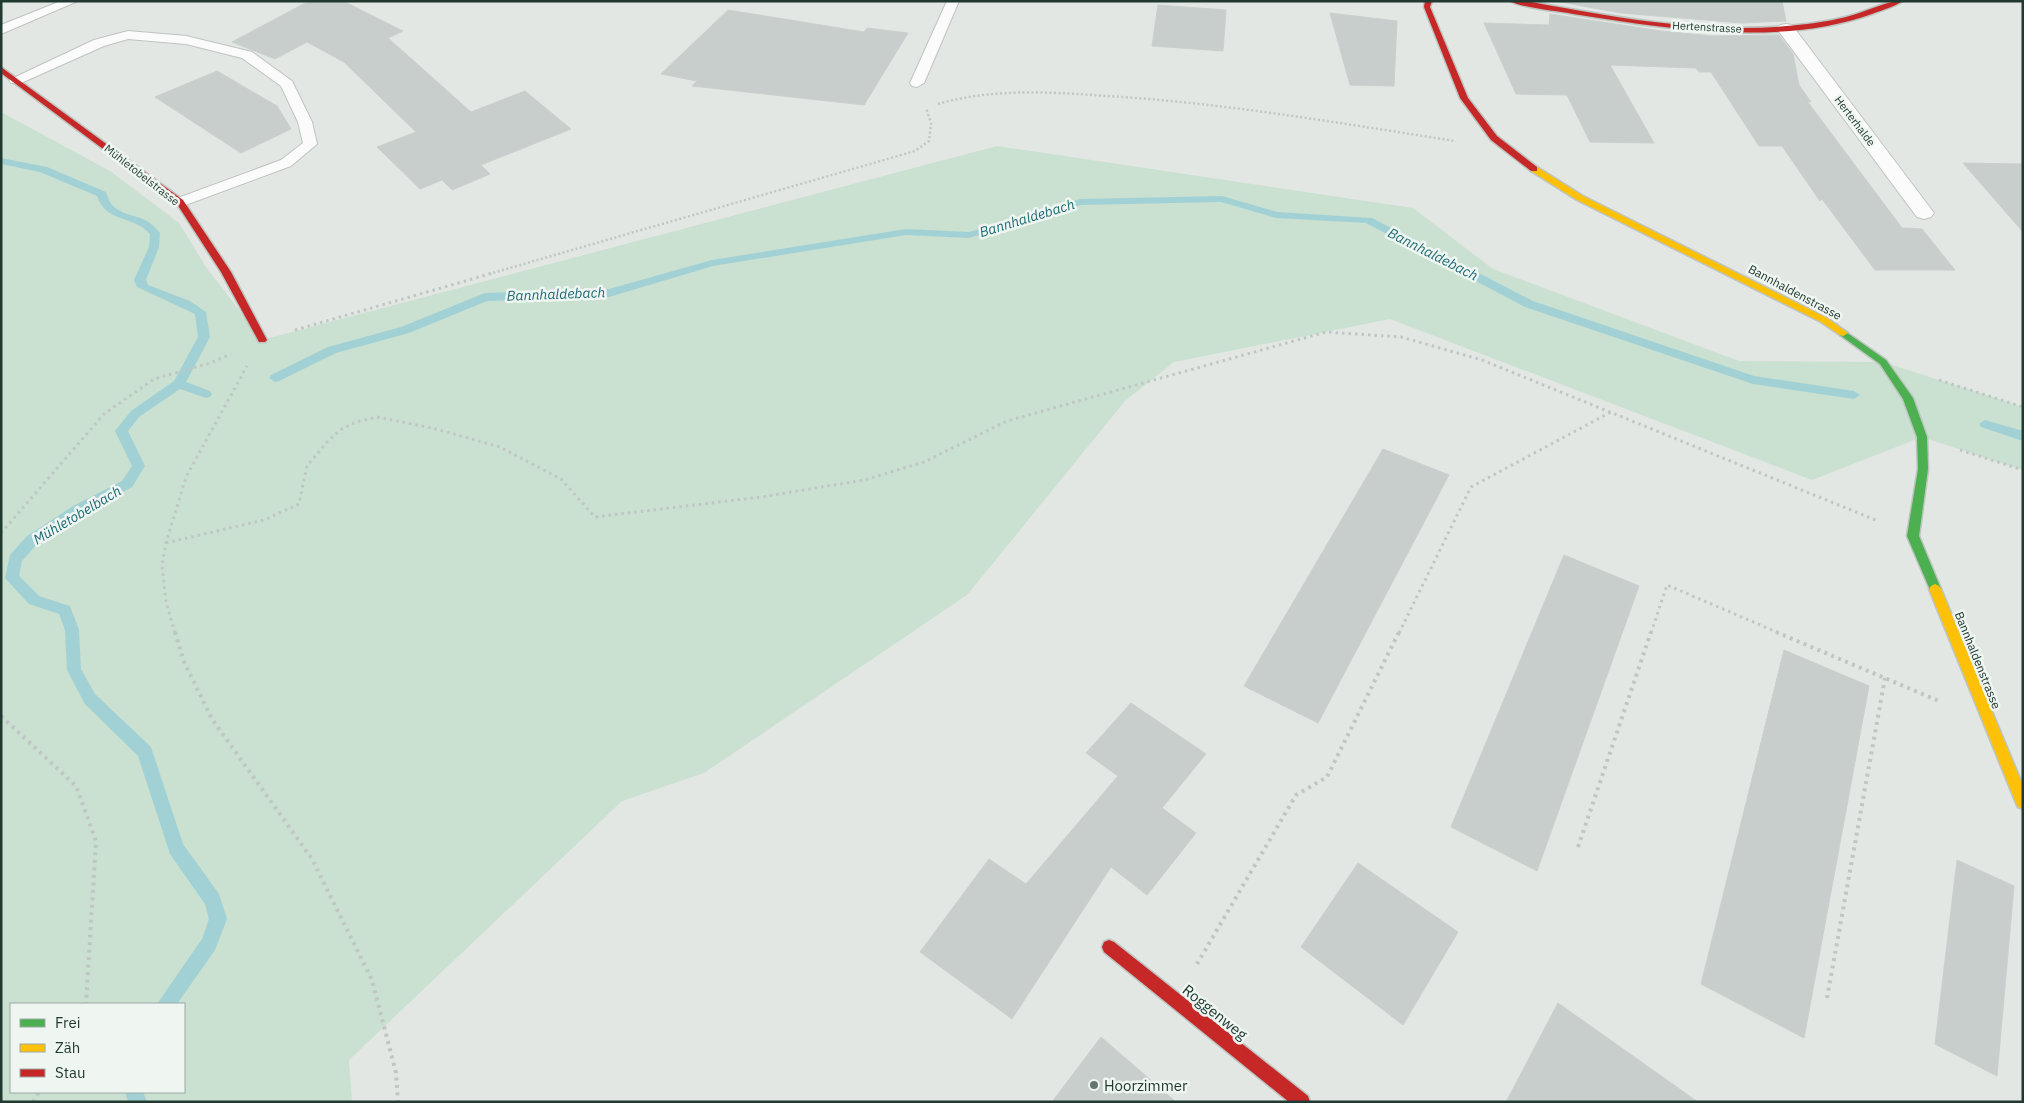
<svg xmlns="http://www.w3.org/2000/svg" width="2024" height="1103" viewBox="0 0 2024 1103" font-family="'IBM Plex Sans',sans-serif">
<rect width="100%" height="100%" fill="#e2e7e4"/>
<path fill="#cae0d0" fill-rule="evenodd" d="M 1,112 L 110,171 L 179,223 L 206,267 L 262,340 L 997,146 L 1413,208 L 1493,269 L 1739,361 L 1883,362 L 2023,407 L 2023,470 L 1922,437 L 1812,480 L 1390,319 L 1174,362 L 1125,401 L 967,595 L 704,773 L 622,801 L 349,1060 L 352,1102 L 1,1102 ZM 11,1004 L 184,1004 L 184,1092 L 11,1092 Z"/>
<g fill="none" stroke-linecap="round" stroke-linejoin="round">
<g fill="#a2d1d5" fill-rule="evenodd">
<path d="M 1,158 L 47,167 L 106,192 C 108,196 109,203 113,206 C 129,220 145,212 160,233 L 159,247 L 146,280 L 148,285 L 190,301 L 206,312 L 210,337 L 186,382 L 210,391 L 212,394 L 210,397 L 206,398 L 180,389 L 139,417 L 128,431 L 145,466 L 132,487 L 85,513 L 37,544 L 22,561 L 19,576 L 39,596 L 70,606 L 79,630 L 81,669 L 95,694 L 151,747 L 183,844 L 219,894 L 227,919 L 215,950 L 177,1004 L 157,1004 L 202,939 L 209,919 L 205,904 L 170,854 L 138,756 L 85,704 L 69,674 L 67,670 L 65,630 L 59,614 L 29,604 L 5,578 L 10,555 L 27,536 L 75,505 L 122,481 L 132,466 L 115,431 L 131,411 L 174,381 L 198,337 L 195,314 L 137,287 L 134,280 L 149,247 L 150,234 C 133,215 106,223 97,196 L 40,172 L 1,164 Z"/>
<path d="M 1222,196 L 1277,212 L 1372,218 L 1533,301 L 1754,376 L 1854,391 L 1860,395 L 1854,399 L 1753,384 L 1525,307 L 1366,223 L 1276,218 L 1221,202 L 1081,205 L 969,238 L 906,235 L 713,266 L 609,297 L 487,301 L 409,333 L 336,353 L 279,381 L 275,382 L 269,378 L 271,375 L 328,347 L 401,327 L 485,293 L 609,289 L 712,260 L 906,229 L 969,232 L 1080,199 Z"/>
<path d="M 1985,420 L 2023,431 L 2023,441 L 1981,427 L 1979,424 Z"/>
<path d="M 125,1092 L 143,1092 L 147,1102 L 128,1102 Z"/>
</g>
</g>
<g fill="#c8cecb" stroke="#cad0cd">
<path d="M 309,1 L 343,1 L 403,31 L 388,38 L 471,112 L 525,91 L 571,129 L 481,165 L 490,174 L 452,190 L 442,180 L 420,189 L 377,147 L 416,132 L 344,62 L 307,42 L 275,59 L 232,42 Z"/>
<path d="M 1555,1 L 1782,1 L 1786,21 L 1742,23 L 1621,13 Z"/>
<path d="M 1158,5 L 1226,10 L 1223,51 L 1152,46 Z"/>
<path d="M 728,10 L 864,32 L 867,28 L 908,33 L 864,105 L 692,86 L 697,81 L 661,74 Z"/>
<path d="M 1330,13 L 1397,21 L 1394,86 L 1350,85 Z"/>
<path d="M 1550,14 L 1661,31 L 1712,36 L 1779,35 L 1793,54 L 1799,85 L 1811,102 L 1807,101 L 1902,228 L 1922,229 L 1955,270 L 1875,270 L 1822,199 L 1820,201 L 1782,146 L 1759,146 L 1711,72 L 1699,72 L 1696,68 L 1610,65 L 1654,143 L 1590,142 L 1567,95 L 1516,94 L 1484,23 L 1549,25 Z"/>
<path d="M 217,71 L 277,106 L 291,129 L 241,153 L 155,97 Z"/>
<path d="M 1963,163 L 2023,164 L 2023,232 Z"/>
<path d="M 1383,449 L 1449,475 L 1318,723 L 1244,686 Z"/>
<path d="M 1564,555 L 1639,586 L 1537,871 L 1451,827 Z"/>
<path d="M 1784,650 L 1869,686 L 1804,1038 L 1701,984 Z"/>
<path d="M 1131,703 L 1206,754 L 1162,808 L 1196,833 L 1147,895 L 1111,867 L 1012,1019 L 920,952 L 989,859 L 1026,884 L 1118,776 L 1086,753 Z"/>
<path d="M 1957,860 L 2014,886 L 1997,1076 L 1935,1044 Z"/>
<path d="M 1358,863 L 1458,932 L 1403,1025 L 1301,947 Z"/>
<path d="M 1558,1003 L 1698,1102 L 1506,1102 Z"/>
<path d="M 1101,1037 L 1176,1102 L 1052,1102 Z"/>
</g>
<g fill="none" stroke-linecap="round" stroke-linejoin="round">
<defs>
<g id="lane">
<path d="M 61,1 L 78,1 L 1,34 L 1,25 Z"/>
<path d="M 947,1 L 959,1 L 924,83 L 917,87 L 912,86 L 910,83 Z"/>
<path d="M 128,31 L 186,36 L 252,52 L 292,81 L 312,122 L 317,144 L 291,166 L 180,207 L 175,205 L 172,202 L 175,199 L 281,160 L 303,143 L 298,122 L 281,86 L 242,58 L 186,44 L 128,39 L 104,46 L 21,83 L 11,83 L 9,80 L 94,40 Z"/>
</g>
<path id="street" d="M 1786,24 L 1792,25 L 1931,209 L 1934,213 L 1931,217 L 1924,219 L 1917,217 L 1777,29 L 1780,25 Z"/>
<path id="fast" d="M 1843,330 L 1886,360 L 1913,398 L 1927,437 L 1928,469 L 1919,536 L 1941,589 L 1939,592 L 1931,592 L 1907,536 L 1918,469 L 1917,437 L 1903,399 L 1880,364 L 1840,335 L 1840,331 Z"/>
<g id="slow">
<path d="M 1531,167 L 1537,167 L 1583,196 L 1827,318 L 1848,333 L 1843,336 L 1840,335 L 1821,322 L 1577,200 L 1531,171 Z"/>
<path d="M 1935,584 L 1939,586 L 1941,589 L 2023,786 L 2023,809 L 2018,807 L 2016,803 L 1929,589 L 1931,586 Z"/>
</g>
<g id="jam">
<path d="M 1425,1 L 1432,1 L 1430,7 L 1468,98 L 1497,136 L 1537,167 L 1537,171 L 1531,171 L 1491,140 L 1460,98 L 1424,7 Z"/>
<path d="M 1510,1 L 1526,1 C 1618,18 1713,36 1807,24 C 1823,22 1841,19 1856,14 C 1872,9 1887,1 1903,1 C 1894,7 1882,10 1872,14 C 1779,47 1668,29 1573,14 C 1558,11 1522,8 1510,1 Z"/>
<path d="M 1,67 L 183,200 L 231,272 L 267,340 L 265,342 L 259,342 L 221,272 L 177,204 L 1,73 Z"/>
<path d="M 1109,940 L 1114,942 L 1308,1096 L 1310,1102 L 1289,1102 L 1104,952 L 1102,947 L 1104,942 Z"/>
</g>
</defs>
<use href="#lane" stroke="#bfc4c1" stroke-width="2"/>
<use href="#street" stroke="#bfc4c1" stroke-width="2"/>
<use href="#fast" stroke="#bdc5c1" stroke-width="3"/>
<use href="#slow" stroke="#bdc5c1" stroke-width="3"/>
<use href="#jam" stroke="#bdc5c1" stroke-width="3"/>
<g stroke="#bfc7c5" stroke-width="2.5" stroke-dasharray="2 2.5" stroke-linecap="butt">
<path d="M 938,104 C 993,88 1050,92 1107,96 C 1224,103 1339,123 1455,141"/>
<path d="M 489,274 L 915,151 L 929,141 L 931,123 L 926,108"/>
</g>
<g stroke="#bfc7c5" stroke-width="3" stroke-dasharray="2.5 4" stroke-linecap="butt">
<path d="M 295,330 L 493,273"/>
<path d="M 1939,380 L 2023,407"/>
<path d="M 1960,450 L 2023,470"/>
<path d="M 1,533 L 104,414 L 154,379 L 210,363 L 231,354"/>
<path d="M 166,543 L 264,520 L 299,504 L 307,466 L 327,442 L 340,430 L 356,422 L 377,417 L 432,428 L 500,447 L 561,479 L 595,517 L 761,497 L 864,480 L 924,462 L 1007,421 L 1326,332 L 1401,337 L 1482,360 L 1878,521"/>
<path d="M 175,633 L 166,602 L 162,565 L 166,543 L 186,477 L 247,366"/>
<path d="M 1399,633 L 1471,487 L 1611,412"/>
<path d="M 1651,633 L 1667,585 L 1779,633"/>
</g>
<g stroke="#bfc7c5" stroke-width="4" stroke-dasharray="3 4.5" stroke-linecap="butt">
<path d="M 175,632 L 184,662 L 212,719 L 312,859 L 372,980 L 396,1073 L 398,1102"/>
<path d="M 1776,632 L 1939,701"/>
<path d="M 1,716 L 76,786 L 96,841 L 86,1004"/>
<path d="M 1578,847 L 1651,632"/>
<path d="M 1197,964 L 1296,795 L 1327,777 L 1399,632"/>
<path d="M 1827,998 L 1885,678"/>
<path d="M 33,1102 L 39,1092"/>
</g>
<use href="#lane" fill="#fbfbfb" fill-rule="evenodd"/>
<use href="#street" fill="#fbfbfb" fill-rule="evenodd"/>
<use href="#fast" fill="#4caf50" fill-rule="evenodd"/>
<use href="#slow" fill="#ffc107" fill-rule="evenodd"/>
<use href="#jam" fill="#c62828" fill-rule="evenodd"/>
</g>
<circle fill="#647670" stroke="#eff6f2" stroke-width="2" cx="1094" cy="1085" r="5"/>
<g text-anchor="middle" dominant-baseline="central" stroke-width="5" stroke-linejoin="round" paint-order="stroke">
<g font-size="11" fill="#203931" stroke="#eff6f2">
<text transform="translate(1707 27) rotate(3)">Hertenstrasse</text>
<text transform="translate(1855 121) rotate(53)">Herterhalde</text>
<text transform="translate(142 175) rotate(38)">Mühletobelstrasse</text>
</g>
<g font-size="12" fill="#203931" stroke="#eff6f2">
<text transform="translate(1795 292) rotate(28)">Bannhaldenstrasse</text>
<text transform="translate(1978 660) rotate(68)">Bannhaldenstrasse</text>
</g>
<g font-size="14" font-style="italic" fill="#1d6973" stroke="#eff6f2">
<text transform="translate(1027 218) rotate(-17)">Bannhaldebach</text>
<text transform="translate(1433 254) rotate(27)">Bannhaldebach</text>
<text transform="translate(556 294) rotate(-2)">Bannhaldebach</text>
<text transform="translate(77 515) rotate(-31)">Mühletobelbach</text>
</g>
<g font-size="15" fill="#203931" stroke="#eff6f2">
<text transform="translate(1215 1012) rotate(39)">Roggenweg</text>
</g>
<g font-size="15" fill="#203931" stroke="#eff6f2" text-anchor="start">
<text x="1104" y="1085">Hoorzimmer</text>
</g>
</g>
<rect width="2024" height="1103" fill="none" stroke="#203931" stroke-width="5"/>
<rect x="10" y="1003" width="175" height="90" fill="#eff6f2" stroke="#9caaa5"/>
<rect x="20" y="1019" width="25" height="8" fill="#4caf50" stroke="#9caaa5"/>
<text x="55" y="1028" font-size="15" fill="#203931">Frei</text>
<rect x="20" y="1044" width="25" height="8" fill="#ffc107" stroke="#9caaa5"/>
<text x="55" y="1053" font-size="15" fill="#203931">Zäh</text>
<rect x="20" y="1069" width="25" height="8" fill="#c62828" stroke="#9caaa5"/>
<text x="55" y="1078" font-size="15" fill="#203931">Stau</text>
</svg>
